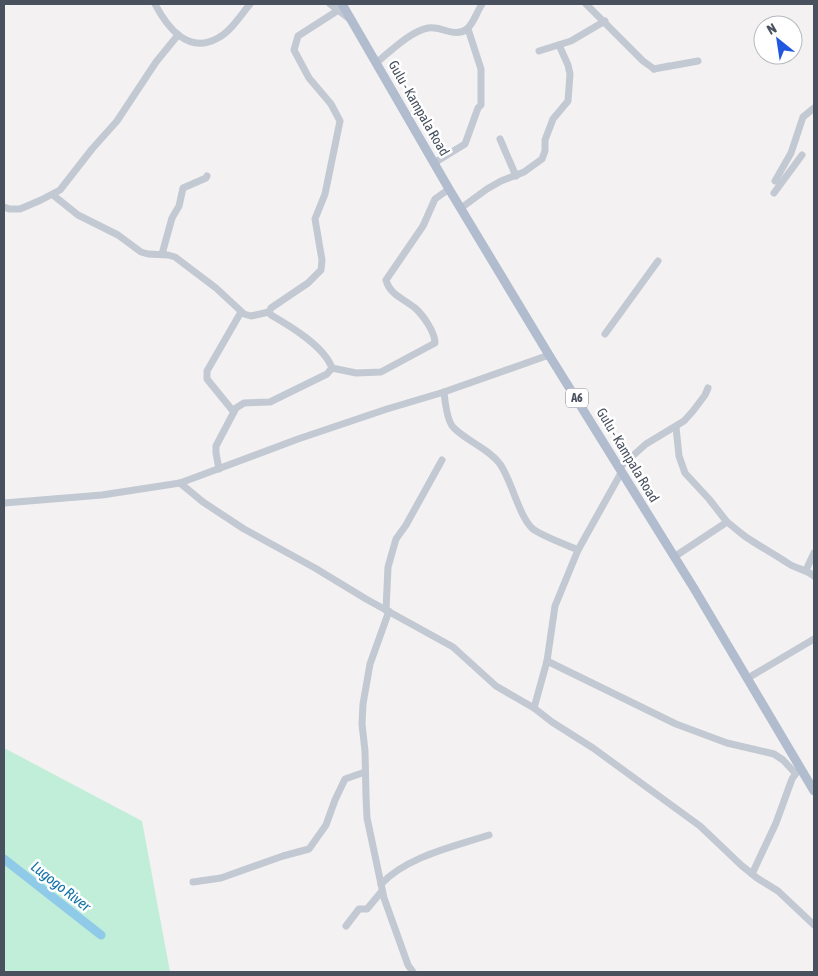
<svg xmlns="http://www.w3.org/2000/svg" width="818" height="976" viewBox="0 0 818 976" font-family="'Asap Condensed',sans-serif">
<rect width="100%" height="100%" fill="#f3f1f1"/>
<path fill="#c1eed9" d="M 4,748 L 142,821 L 170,972 L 4,972 Z"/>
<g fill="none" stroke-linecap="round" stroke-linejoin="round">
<path stroke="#90cae9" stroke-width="9" d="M 4,859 L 101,935"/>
<g stroke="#c2c9d2" stroke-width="7">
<path d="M 155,4 C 167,27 188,55 218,38 C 231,31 241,15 250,4"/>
<path d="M 330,4 L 351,20"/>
<path d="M 586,4 L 643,61 L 654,69"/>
<path d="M 539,51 L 571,41 L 605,21"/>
<path d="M 376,63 C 391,51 409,32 428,28 C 435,27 441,29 447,31 C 471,38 472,20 482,4"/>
<path d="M 669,66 L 654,69 L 698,61"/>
<path d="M 500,139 L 516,176"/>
<path d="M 434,163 L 465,144 L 478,108 L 481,105 L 481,69 L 468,29"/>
<path d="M 775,181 L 791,153 L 803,117 L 814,108"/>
<path d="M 774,193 L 802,155"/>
<path d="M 53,195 L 78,215 L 118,235 L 141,252 L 148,254 L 168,255 L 175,257 L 216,288 L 244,314 L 251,316 L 269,312"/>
<path d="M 4,207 L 9,209 L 20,209 L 41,200 L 60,190 L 92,149 L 117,121 L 156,62 L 178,35"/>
<path d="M 461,208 L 487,189 L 501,181 L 524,172 L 542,159 L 545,151 L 545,140 L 553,119 L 568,101 L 570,74 L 568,65 L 559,45"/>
<path d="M 162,254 L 172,218 L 179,206 L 183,188 L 206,178 L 207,176"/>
<path d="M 605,334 L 658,261"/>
<path d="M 332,368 L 356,373 L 381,372 L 435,343 C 435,332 423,315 415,308 C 404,299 390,295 386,280 L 423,226 L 435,199 L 449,189"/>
<path d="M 444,392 C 445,402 447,422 454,428 C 468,442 488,448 500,464 C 512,481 519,517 533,529 C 542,536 567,545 578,550"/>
<path d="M 233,411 L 207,379 L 207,371 L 241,312"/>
<path d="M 676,427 L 679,456 L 685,473 L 709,499 L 727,522"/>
<path d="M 619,468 L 646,444 L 684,421 L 693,411 L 705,395 L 708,388"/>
<path d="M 219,469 L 216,453 L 216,446 L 236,408 L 244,403 L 270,402 L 327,374 L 332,368 C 324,346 290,326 271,315 L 269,312 L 271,308 L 308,283 L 321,270 L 322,260 L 315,219 L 325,194 L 340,121 L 331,104 L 309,78 L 294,50 L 298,36 L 337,11"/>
<path d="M 180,483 L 203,502 L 244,529 L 315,568 L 366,599 L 453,647 L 496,686 L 534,708 L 552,722 L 593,748 L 700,826 L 741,865 L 757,878 L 778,891 L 814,925"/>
<path d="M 4,503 L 102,495 L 180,483 L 298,439 L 387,409 L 444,392 L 549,355"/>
<path d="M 674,557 L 727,522 C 734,527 741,534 749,539 C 761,547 774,554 786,562 C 795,569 806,569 814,576"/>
<path d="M 806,570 L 814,553"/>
<path d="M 386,610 L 388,567 L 396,539 L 406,525 L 442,460"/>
<path d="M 389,611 L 370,664 L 363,704 L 362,724 L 365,751 L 366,796 L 367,818 L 384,898 L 408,965 L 413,972"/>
<path d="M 547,661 L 676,724 L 727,743 L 774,754 L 783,760 L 795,773"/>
<path d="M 748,678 L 814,639"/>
<path d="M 534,708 L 547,661 L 555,606 L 578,550 L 621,473"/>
<path d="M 752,874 L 776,823 L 792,779 L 797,772"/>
<path d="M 193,882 L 221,878 L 283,856 L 309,849 L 326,825 L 335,800 L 345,779 L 365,772"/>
<path d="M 381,884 C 408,856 453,847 489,835"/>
<path d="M 346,926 L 359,909 L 367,909 L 382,891"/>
</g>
<path stroke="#b1bcce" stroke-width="9" d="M 342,4 L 449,189 L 549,355 L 695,590 L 814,791"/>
</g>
<g text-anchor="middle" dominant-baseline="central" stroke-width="5" stroke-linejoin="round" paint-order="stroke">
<rect fill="#fff" stroke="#80858e" stroke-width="1" x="566" y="388.5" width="22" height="19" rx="4"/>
<g font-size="12" font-weight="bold" fill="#49515e">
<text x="577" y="398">A6</text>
</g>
<g font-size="14" fill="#49515e" stroke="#fff">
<text transform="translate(419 108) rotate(60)">Gulu - Kampala Road</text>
<text transform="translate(628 455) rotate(59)">Gulu - Kampala Road</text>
</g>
<g font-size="15" font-style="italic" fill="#1172a8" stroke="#fff">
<text transform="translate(61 886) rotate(38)">Lugogo River</text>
</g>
</g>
<rect width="818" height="976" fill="none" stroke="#49515e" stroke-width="10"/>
<g transform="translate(778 40) rotate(330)"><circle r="24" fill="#ffffff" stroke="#b6b9bf"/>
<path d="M0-4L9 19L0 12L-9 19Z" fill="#2057de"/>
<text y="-8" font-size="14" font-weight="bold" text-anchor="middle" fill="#49515e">N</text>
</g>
</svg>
